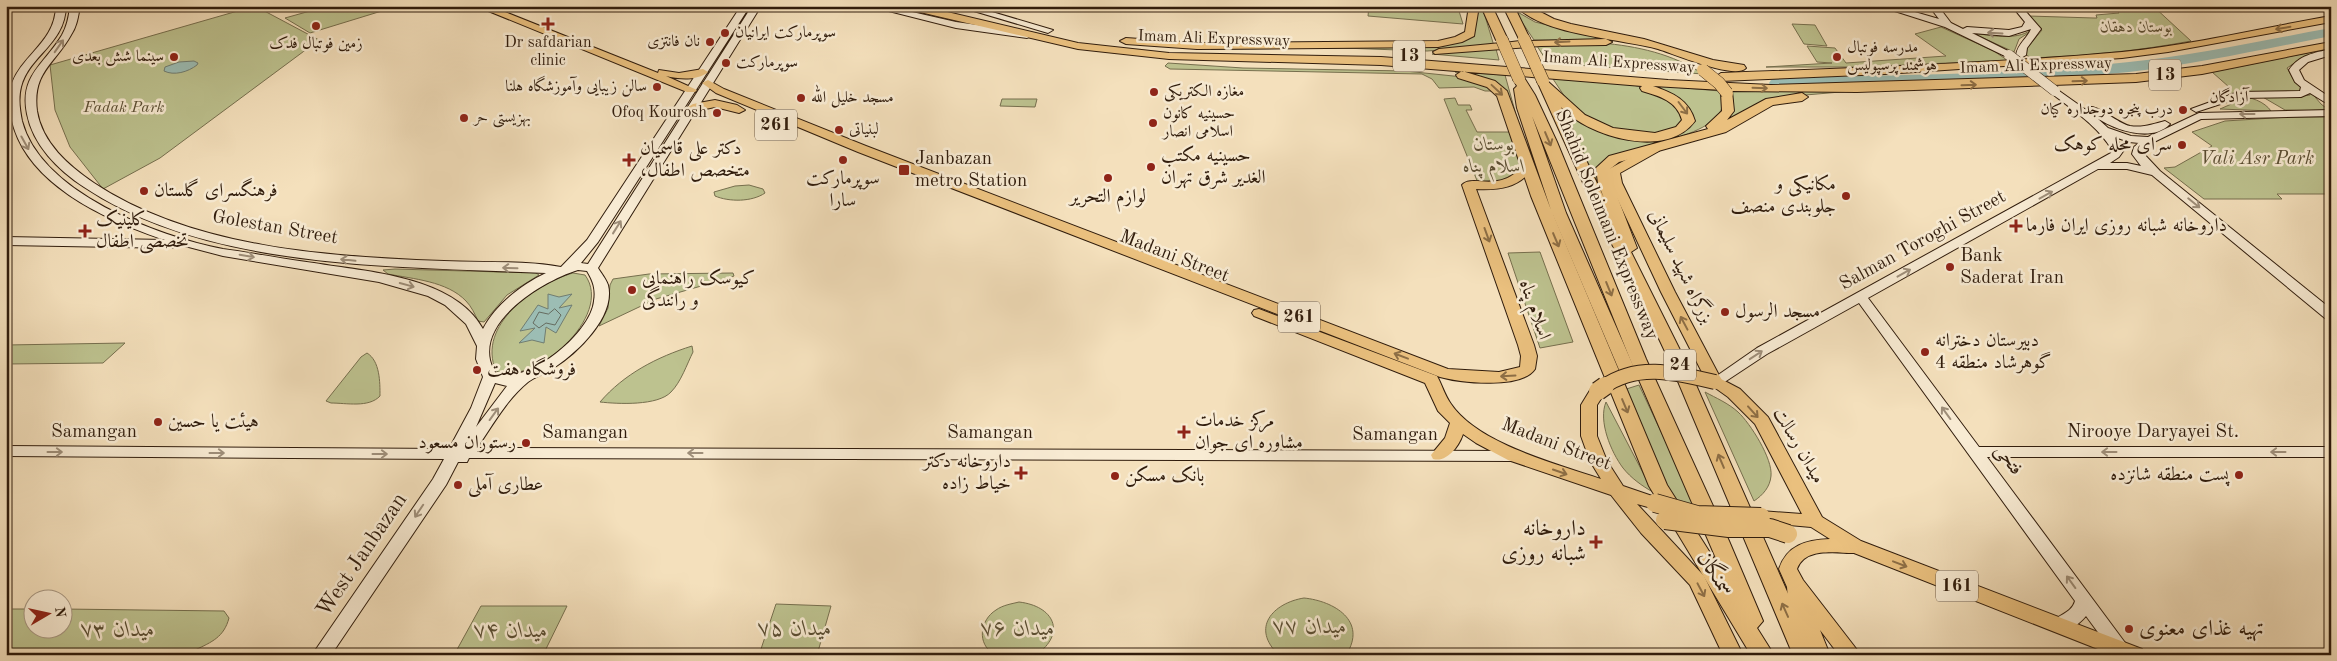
<svg xmlns="http://www.w3.org/2000/svg" width="2337" height="661" viewBox="0 0 2337 661" font-family="'Old Standard TT',Amiri,serif">
<rect width="100%" height="100%" fill="#f4e0bc"/>
<filter id="stains"><feTurbulence type="fractalNoise" baseFrequency=".004" numOctaves="4"/><feColorMatrix values="0 0 0 0 .2 0 0 0 0 .09 0 0 0 0 .02 0 0 0 .5 -.17"/></filter>
<radialGradient id="worn" r=".72"><stop offset=".6" stop-color="#630" stop-opacity="0"/><stop offset="1" stop-color="#630" stop-opacity=".3"/></radialGradient>
<g fill="#bdc28f" stroke="#766f4e">
<path d="M 255,6 L 319,40 L 160,158 L 103,189 L 70,147 L 55,110 L 50,65 Z"/>
<path d="M 328,6 L 398,6 L 310,33 L 285,18 Z"/>
<path d="M 1369,6 L 1406,6 L 1459,11 L 1463,24 L 1368,16 Z"/>
<path d="M 1477,6 L 1482,6 L 1494,46 L 1427,51 L 1342,48 L 1211,49 L 1414,47 L 1473,34 Z"/>
<path d="M 2114,6 L 2153,6 L 2191,41 C 2138,51 2085,56 2031,58 L 2025,54 L 2026,49 L 2042,30 L 2028,16 L 2094,18 L 2097,18 L 2096,15 L 2119,13 Z"/>
<path d="M 1514,10 L 1535,22 L 1612,41 L 1534,40 Z"/>
<path d="M 1792,24 L 1815,25 L 1827,46 L 1804,44 Z"/>
<path d="M 1941,27 L 1994,51 L 2007,60 L 1866,67 L 1766,67 L 1832,63 L 1817,62 L 1807,46 L 1835,48 L 1846,63 L 1946,56 L 1915,34 Z"/>
<path d="M 2031,30 L 2030,32 L 2019,39 L 2014,52 L 1972,33 C 1989,35 2016,41 2031,30 Z"/>
<path d="M 1601,43 C 1637,46 1673,54 1703,74 L 1548,63 L 1537,46 Z"/>
<path d="M 2331,48 L 2331,50 L 2302,58 L 2287,68 L 2295,82 L 2302,88 L 2300,93 L 2237,92 L 2225,96 L 2229,87 L 2212,72 Z"/>
<path d="M 1496,49 L 1499,60 L 1432,54 Z"/>
<path d="M 1168,63 L 1243,68 L 1405,71 L 1463,77 L 1498,91 L 1485,91 L 1474,87 L 1439,88 L 1432,79 L 1422,74 L 1170,69 L 1165,66 Z"/>
<path d="M 1455,72 L 1505,75 L 1518,122 L 1508,97 L 1475,76 Z"/>
<path d="M 1553,79 C 1582,81 1631,79 1657,93 C 1667,98 1676,106 1685,112 L 1680,126 L 1653,135 L 1599,126 L 1571,106 Z"/>
<path d="M 1637,84 L 1720,91 C 1742,138 1625,144 1601,163 L 1598,167 L 1624,243 L 1582,153 L 1562,101 L 1574,115 L 1623,136 L 1682,132 L 1691,125 L 1692,113 C 1680,95 1656,90 1637,84 Z"/>
<path d="M 1729,90 L 1852,91 L 1782,97 L 1715,128 C 1730,117 1739,109 1729,90 Z"/>
<path d="M 2310,91 L 2321,104 L 2330,111 L 2285,110 L 2261,96 L 2303,96 L 2310,95 Z"/>
<path d="M 2239,97 C 2250,96 2265,102 2271,111 L 2220,109 L 2236,102 Z"/>
<path d="M 1455,98 L 1458,105 L 1470,105 L 1472,110 L 1466,110 L 1477,132 L 1511,132 L 1520,168 L 1520,172 L 1512,180 L 1478,183 L 1444,99 Z"/>
<path d="M 1002,99 L 1037,99 L 1035,107 L 1000,106 Z"/>
<path d="M 2289,117 L 2331,117 L 2331,194 L 2277,194 L 2282,199 L 2204,199 L 2164,168 L 2175,167 L 2212,146 L 2192,132 L 2225,121 Z"/>
<path d="M 749,185 L 763,189 L 765,193 C 752,202 729,202 715,196 L 714,192 L 735,186 Z"/>
<path d="M 1540,252 L 1573,342 L 1540,348 L 1508,253 Z"/>
<path d="M 395,269 L 536,273 L 539,275 L 507,295 L 484,322 L 478,321 C 475,314 471,306 466,301 C 447,281 413,279 388,274 L 383,270 Z"/>
<path d="M 573,273 L 585,275 C 615,316 533,387 496,371 C 476,325 535,284 573,273 Z"/>
<path d="M 733,273 L 734,276 L 729,278 L 656,299 L 599,326 L 608,308 L 610,285 L 613,279 L 649,274 Z"/>
<path d="M 125,343 L 103,363 L 6,364 L 6,345 Z"/>
<path d="M 692,346 L 693,352 C 687,364 681,382 671,392 C 658,406 618,404 600,402 C 624,374 657,357 692,346 Z"/>
<path d="M 367,353 C 380,361 380,382 380,396 C 369,408 346,403 331,403 L 326,401 L 361,357 Z"/>
<path d="M 1639,385 L 1696,506 L 1677,502 L 1655,464 L 1620,391 Z"/>
<path d="M 1705,392 C 1716,398 1728,403 1738,412 C 1750,423 1773,459 1771,476 C 1770,487 1763,495 1754,501 Z"/>
<path d="M 1606,402 L 1653,492 C 1642,486 1631,478 1623,468 C 1611,452 1598,421 1606,402 Z"/>
<path d="M 1304,598 C 1334,601 1368,621 1346,655 L 1279,655 C 1250,628 1273,603 1304,598 Z"/>
<path d="M 1019,602 C 1054,606 1067,633 1036,655 L 995,655 C 976,644 980,620 996,610 C 1003,605 1011,604 1019,602 Z"/>
<path d="M 776,604 L 831,606 L 817,655 L 759,655 Z"/>
<path d="M 481,606 L 567,606 L 543,655 L 454,655 Z"/>
<path d="M 6,609 L 32,609 L 32,628 L 62,628 L 63,609 L 224,611 L 229,618 C 224,637 212,642 195,650 L 6,651 Z"/>
</g>
<g fill="#9cbdb4" stroke="#717d71">
<path d="M 194,61 L 198,63 L 197,65 C 188,72 174,76 164,71 L 165,67 L 179,62 Z"/>
<path d="M 548,294 L 559,297 L 572,294 L 559,308 L 572,305 L 556,333 L 546,327 L 544,343 L 532,340 L 519,343 L 535,328 L 520,331 L 538,305 L 548,309 Z"/>
</g>
<g fill="none" stroke-linecap="round" stroke-linejoin="round">
<path stroke="#666c60" stroke-width="1" d="M 555,309 L 561,315 L 555,325 L 546,323 L 539,328 L 533,323 L 539,312 L 548,314 Z"/>
<path fill="#9cbdb4" fill-rule="evenodd" d="M 2331,28 L 2331,36 C 2264,49 2197,64 2129,72 C 2012,84 1894,84 1777,88 L 1771,86 L 1769,83 L 1771,80 L 1777,78 C 1894,75 2012,75 2129,62 C 2197,55 2264,40 2331,28 Z"/>
<defs>
<g id="secondary">
<path d="M 56,6 L 66,6 C 65,45 29,55 21,87 C 18,99 20,110 22,121 C 41,193 157,236 223,249 C 253,253 283,259 314,263 C 367,272 454,276 483,329 C 495,305 521,285 546,273 C 400,266 209,271 84,187 C 58,170 33,145 27,114 C 19,75 45,64 62,35 C 67,26 69,16 70,6 L 80,6 C 78,17 77,26 71,35 C 55,64 32,72 37,111 C 42,143 69,166 94,183 C 192,248 329,257 444,261 C 482,263 523,260 561,267 L 587,240 L 741,6 L 750,6 L 598,242 L 581,263 L 588,264 L 752,6 L 761,6 L 598,268 C 601,273 606,279 608,285 C 616,317 576,354 552,369 C 544,374 535,377 528,382 C 507,399 492,426 477,448 L 1514,451 L 1519,452 L 1522,456 L 1519,460 L 1514,461 L 469,458 L 467,462 L 458,462 L 446,485 L 331,655 L 312,655 L 433,479 L 444,459 L 6,456 L 6,446 L 449,449 L 471,408 L 483,377 L 476,359 L 477,346 L 466,324 L 445,305 L 428,296 L 379,282 L 223,256 L 181,245 L 176,248 L 6,245 L 6,237 L 165,240 C 108,221 27,185 12,121 C 9,109 7,95 12,83 C 24,53 55,42 56,6 ZM 578,270 L 587,271 C 593,281 596,289 594,301 C 591,333 528,385 496,374 C 494,370 491,365 490,360 C 481,318 545,280 578,270 ZM 495,383 L 507,386 L 476,427 Z"/>
<path d="M 869,6 L 886,6 L 956,22 L 1027,32 L 1032,35 L 1027,38 L 956,28 Z"/>
<path d="M 957,6 L 972,6 L 1053,30 L 1048,33 Z"/>
<path d="M 1879,6 L 1894,6 L 1939,19 L 1929,6 L 1938,6 L 1951,23 L 1963,29 L 1967,27 L 2009,30 L 2022,27 L 2025,22 L 2012,6 L 2021,6 L 2041,29 L 2027,48 L 2026,55 L 2021,58 L 2016,55 C 2018,43 2027,39 2031,29 L 2009,36 L 1972,33 L 2012,53 L 2014,55 L 2009,58 L 1945,27 Z"/>
<path d="M 2331,49 L 2331,55 L 2308,62 L 2299,70 L 2304,80 L 2331,98 L 2331,106 L 2310,93 L 2301,97 L 2239,98 L 2196,112 L 2191,109 L 2238,92 L 2300,91 L 2301,87 L 2295,82 L 2289,70 C 2299,55 2314,53 2331,49 Z"/>
<path d="M 2055,88 L 2086,110 L 2087,107 C 2097,104 2117,123 2130,126 C 2143,128 2153,124 2165,121 L 2170,124 C 2152,143 2115,130 2097,118 L 2108,128 L 2131,136 L 2148,137 L 2199,113 L 2331,110 L 2331,116 L 2201,119 L 2154,142 L 2145,149 L 2144,154 L 2160,171 L 2331,309 L 2331,320 L 2326,319 L 2152,175 L 2127,169 L 2098,169 L 1868,298 L 1979,447 L 2331,447 L 2331,457 L 1987,457 L 2126,644 L 2129,649 L 2125,655 L 2114,654 L 2086,616 C 2078,626 2065,634 2053,630 L 2050,625 C 2056,614 2071,615 2075,601 L 1859,303 L 1767,354 L 1720,385 L 1715,387 L 1708,382 L 1757,348 L 2111,153 L 2112,150 C 2098,126 2073,110 2051,93 L 2051,89 ZM 2115,137 L 2129,142 L 2139,143 L 2134,147 L 2132,154 L 2141,166 L 2127,163 L 2110,163 L 2119,157 L 2124,150 Z"/>
</g>
<g id="primary">
<path d="M 476,6 L 490,6 L 658,73 L 659,70 L 679,73 L 703,69 L 708,72 C 698,81 678,79 666,76 L 697,90 L 695,92 L 687,92 Z"/>
<path d="M 708,80 L 724,89 L 866,146 L 1448,369 L 1499,372 L 1520,367 L 1521,356 L 1518,345 L 1462,185 C 1473,173 1500,195 1524,164 L 1532,164 L 1534,167 C 1519,188 1500,190 1476,189 L 1534,345 L 1537,356 L 1535,369 C 1522,389 1461,383 1440,377 L 858,152 L 716,93 L 702,83 Z"/>
<path d="M 715,100 L 737,105 L 745,110 L 739,113 L 715,107 L 691,112 L 685,109 L 693,104 Z"/>
<path d="M 1655,144 L 1659,145 L 1661,148 L 1659,151 L 1620,173 L 1622,183 L 1675,292 L 1721,379 L 1740,389 L 1768,417 L 1822,517 L 1861,541 L 2142,649 L 2145,655 L 2113,655 L 1854,553 C 1835,553 1805,547 1797,569 L 1803,580 L 1861,655 L 1839,655 L 1820,630 L 1830,655 L 1810,655 L 1788,599 L 1787,587 L 1779,569 C 1787,545 1806,540 1830,539 L 1811,527 L 1755,522 L 1752,517 L 1755,512 L 1761,511 L 1802,514 L 1755,424 L 1728,397 L 1707,382 L 1661,292 L 1610,183 L 1607,172 L 1609,169 Z"/>
<path d="M 1559,209 L 1566,213 L 1636,372 L 1634,375 L 1622,375 L 1620,372 L 1552,213 Z"/>
<path d="M 1259,309 L 1437,376 C 1442,385 1445,396 1451,404 C 1478,444 1557,464 1601,479 L 1590,461 L 1581,436 L 1581,405 L 1592,387 L 1604,387 L 1606,391 L 1597,405 L 1597,436 L 1607,461 L 1623,486 L 1661,499 L 1664,503 L 1661,507 L 1655,509 L 1637,504 L 1704,576 L 1743,655 L 1723,655 L 1690,585 L 1641,533 L 1611,495 L 1508,460 L 1476,443 L 1463,434 C 1459,446 1447,463 1433,459 L 1431,455 L 1445,438 L 1450,423 L 1438,411 L 1425,383 L 1254,316 L 1252,313 L 1254,310 Z"/>
</g>
<g id="trunk">
<path d="M 902,6 L 922,6 L 1078,43 L 1169,53 L 1381,57 L 1668,80 L 1771,85 L 2136,74 L 2202,66 L 2331,42 L 2331,48 L 2202,74 L 2136,82 L 1857,92 L 1732,91 L 1734,111 L 1727,120 L 1766,99 L 1802,93 L 1808,97 L 1802,101 L 1773,105 L 1726,132 L 1619,162 L 1610,169 L 1612,183 L 1637,248 L 1631,252 L 1685,360 L 1815,655 L 1793,655 L 1669,360 L 1635,288 L 1604,229 L 1537,81 L 1542,78 L 1520,76 L 1523,76 L 1535,95 L 1557,142 L 1646,359 L 1729,541 L 1763,621 L 1757,628 L 1774,655 L 1751,655 L 1649,486 L 1531,196 L 1497,96 L 1487,87 L 1458,78 L 1456,75 L 1462,71 L 1495,81 L 1507,91 L 1551,210 L 1517,108 L 1514,89 L 1517,86 L 1513,79 L 1518,76 L 1381,65 L 1169,59 L 1078,49 L 907,9 ZM 1544,78 L 1642,86 L 1640,88 L 1642,91 C 1659,96 1677,101 1682,120 L 1676,127 L 1655,133 L 1613,128 L 1585,115 ZM 1653,86 L 1723,90 L 1721,93 L 1722,111 L 1706,126 L 1708,129 L 1609,156 L 1596,168 L 1598,183 L 1604,198 L 1561,107 C 1588,137 1667,160 1695,121 C 1689,100 1673,93 1653,86 ZM 1532,116 L 1630,359 L 1721,570 L 1667,485 L 1553,214 L 1559,217 L 1566,213 Z"/>
<path d="M 1469,6 L 1479,6 L 1474,36 L 1462,42 L 1438,47 L 1197,49 L 1126,44 L 1120,41 L 1126,38 L 1197,43 L 1438,41 L 1455,37 L 1465,32 Z"/>
<path d="M 1481,6 L 1492,6 L 1508,40 L 1504,43 L 1520,41 L 1503,6 L 1514,6 L 1530,39 L 1529,41 L 1606,39 L 1612,42 L 1606,45 L 1541,46 L 1435,54 L 1433,52 L 1439,49 L 1501,43 L 1496,40 Z"/>
<path d="M 1516,6 L 1529,6 L 1554,19 L 1571,24 L 1644,39 L 1713,60 L 1744,65 L 1746,68 C 1735,80 1674,54 1658,49 C 1621,39 1542,35 1516,6 Z"/>
<path d="M 2331,16 L 2331,22 L 2168,52 L 2122,58 L 1885,74 L 1721,81 L 1715,77 L 1721,73 C 1854,68 1989,64 2122,52 C 2192,45 2262,28 2331,16 Z"/>
</g>
</defs>
<use href="#secondary" stroke="#301c0c" stroke-width="2"/>
<use href="#primary" stroke="#301c0c" stroke-width="2"/>
<use href="#trunk" stroke="#301c0c" stroke-width="2"/>
<use href="#secondary" fill="#f8ebd3" fill-rule="evenodd"/>
<use href="#primary" fill="#eac07e" fill-rule="evenodd"/>
<use href="#trunk" fill="#eac07e" fill-rule="evenodd"/>
<defs>
<path id="secondary-bridge" d="M 2009,55 L 2055,91"/>
<path id="primary-bridge-far1" d="M 1603,387 C 1638,362 1677,373 1715,382"/>
<g id="primary-bridge">
<path d="M 1598,391 L 1605,386"/>
<path d="M 1655,503 L 1697,515 L 1761,517"/>
<path d="M 1665,520 L 1729,528 L 1770,528 L 1788,534"/>
</g>
<g id="trunk-bridge">
<path d="M 1524,39 L 1543,81"/>
<path d="M 1502,40 L 1519,79"/>
<path d="M 1703,70 L 1719,83 L 1727,93"/>
</g>
</defs>
<use href="#secondary-bridge" stroke="#301c0c" stroke-width="11" stroke-linecap="butt"/>
<use href="#primary-bridge-far1" stroke="#301c0c" stroke-width="16" stroke-linecap="butt"/>
<use href="#primary-bridge" stroke="#301c0c" stroke-width="20" stroke-linecap="butt"/>
<use href="#trunk-bridge" stroke="#301c0c" stroke-width="13" stroke-linecap="butt"/>
<use href="#secondary-bridge" stroke="#f8ebd3" stroke-width="10"/>
<use href="#primary-bridge-far1" stroke="#eac07e" stroke-width="14"/>
<use href="#primary-bridge" stroke="#eac07e" stroke-width="18"/>
<use href="#trunk-bridge" stroke="#eac07e" stroke-width="12"/>
</g>
<defs><path id="oneway-shaft" d="M-6 0H5M1.5-3L5.5 0L1.5 3" fill="none" stroke-width="1.6" stroke-linecap="round" stroke-linejoin="round" transform="scale(1.25)"/></defs>
<g stroke="#8d6e45">
<use href="#oneway-shaft" transform="translate(2283 28) rotate(171)"/>
<use href="#oneway-shaft" transform="translate(1562 42) rotate(177)"/>
<use href="#oneway-shaft" transform="translate(2080 81) rotate(-2)"/>
<use href="#oneway-shaft" transform="translate(1969 85) rotate(-2)"/>
<use href="#oneway-shaft" transform="translate(1760 88) rotate(2)"/>
<use href="#oneway-shaft" transform="translate(1497 90) rotate(43)"/>
<use href="#oneway-shaft" transform="translate(1683 108) rotate(53)"/>
<use href="#oneway-shaft" transform="translate(1548 139) rotate(67)"/>
<use href="#oneway-shaft" transform="translate(1487 235) rotate(70)"/>
<use href="#oneway-shaft" transform="translate(1556 240) rotate(67)"/>
<use href="#oneway-shaft" transform="translate(1609 289) rotate(68)"/>
<use href="#oneway-shaft" transform="translate(1684 323) rotate(-118)"/>
<use href="#oneway-shaft" transform="translate(1401 356) rotate(-159)"/>
<use href="#oneway-shaft" transform="translate(1508 376) rotate(177)"/>
<use href="#oneway-shaft" transform="translate(1625 406) rotate(67)"/>
<use href="#oneway-shaft" transform="translate(1753 412) rotate(48)"/>
<use href="#oneway-shaft" transform="translate(1721 461) rotate(-113)"/>
<use href="#oneway-shaft" transform="translate(1560 472) rotate(19)"/>
<use href="#oneway-shaft" transform="translate(1900 564) rotate(21)"/>
<use href="#oneway-shaft" transform="translate(1701 590) rotate(62)"/>
<use href="#oneway-shaft" transform="translate(1785 610) rotate(-114)"/>
</g>
<g stroke="#9e8e79">
<use href="#oneway-shaft" transform="translate(1995 33) rotate(-177)"/>
<use href="#oneway-shaft" transform="translate(59 46) rotate(-55)"/>
<use href="#oneway-shaft" transform="translate(2247 114) rotate(180)"/>
<use href="#oneway-shaft" transform="translate(25 143) rotate(61)"/>
<use href="#oneway-shaft" transform="translate(2046 195) rotate(-29)"/>
<use href="#oneway-shaft" transform="translate(2194 203) rotate(39)"/>
<use href="#oneway-shaft" transform="translate(617 227) rotate(-58)"/>
<use href="#oneway-shaft" transform="translate(247 256) rotate(10)"/>
<use href="#oneway-shaft" transform="translate(348 260) rotate(-174)"/>
<use href="#oneway-shaft" transform="translate(510 268) rotate(-178)"/>
<use href="#oneway-shaft" transform="translate(1904 273) rotate(-29)"/>
<use href="#oneway-shaft" transform="translate(407 285) rotate(15)"/>
<use href="#oneway-shaft" transform="translate(1756 355) rotate(-33)"/>
<use href="#oneway-shaft" transform="translate(1946 413) rotate(-126)"/>
<use href="#oneway-shaft" transform="translate(494 414) rotate(-54)"/>
<use href="#oneway-shaft" transform="translate(55 452)"/>
<use href="#oneway-shaft" transform="translate(2109 452) rotate(180)"/>
<use href="#oneway-shaft" transform="translate(2278 452) rotate(180)"/>
<use href="#oneway-shaft" transform="translate(217 453)"/>
<use href="#oneway-shaft" transform="translate(695 453) rotate(180)"/>
<use href="#oneway-shaft" transform="translate(380 454)"/>
<use href="#oneway-shaft" transform="translate(419 511) rotate(124)"/>
<use href="#oneway-shaft" transform="translate(2071 582) rotate(-126)"/>
</g>
<g fill="#8f2418" stroke="#f8ebd3" stroke-width="2">
<path d="M545.5 16.5h5v5h5v5h-5v5h-5v-5h-5v-5h5z"/>
<circle cx="316" cy="26" r="5"/>
<circle cx="725" cy="33" r="5"/>
<circle cx="710" cy="42" r="5"/>
<circle cx="174" cy="57" r="5"/>
<circle cx="1837" cy="57" r="5"/>
<circle cx="726" cy="63" r="5"/>
<circle cx="657" cy="87" r="5"/>
<circle cx="1154" cy="92" r="5"/>
<circle cx="801" cy="98" r="5"/>
<circle cx="2183" cy="110" r="5"/>
<circle cx="717" cy="113" r="5"/>
<circle cx="464" cy="118" r="5"/>
<circle cx="1153" cy="123" r="5"/>
<circle cx="839" cy="130" r="5"/>
<circle cx="2182" cy="145" r="5"/>
<path d="M626.5 152.5h5v5h5v5h-5v5h-5v-5h-5v-5h5z"/>
<circle cx="843" cy="160" r="5"/>
<circle cx="1151" cy="167" r="5"/>
<rect x="898" y="164" width="12" height="12" rx="2.5"/>
<circle cx="1108" cy="178" r="5"/>
<circle cx="144" cy="191" r="5"/>
<circle cx="1846" cy="196" r="5"/>
<path d="M2013.5 218.5h5v5h5v5h-5v5h-5v-5h-5v-5h5z"/>
<path d="M82.5 223.5h5v5h5v5h-5v5h-5v-5h-5v-5h5z"/>
<circle cx="1950" cy="267" r="5"/>
<circle cx="632" cy="290" r="5"/>
<circle cx="1725" cy="312" r="5"/>
<circle cx="1925" cy="352" r="5"/>
<circle cx="477" cy="370" r="5"/>
<circle cx="158" cy="422" r="5"/>
<path d="M1181.5 424.5h5v5h5v5h-5v5h-5v-5h-5v-5h5z"/>
<circle cx="526" cy="443" r="5"/>
<path d="M1018.5 465.5h5v5h5v5h-5v5h-5v-5h-5v-5h5z"/>
<circle cx="2239" cy="475" r="5"/>
<circle cx="1115" cy="476" r="5"/>
<circle cx="458" cy="485" r="5"/>
<path d="M1593.5 534.5h5v5h5v5h-5v5h-5v-5h-5v-5h5z"/>
<circle cx="2129" cy="629" r="5"/>
</g>
<g text-anchor="middle" dominant-baseline="central" stroke-width="5" stroke-linejoin="round" paint-order="stroke">
<g font-size="16" font-style="italic" fill="#5a4e33" stroke="#f8ebd3">
<text x="2136" y="28">بوستان دهقان</text>
<text x="124" y="108">Fadak Park</text>
</g>
<g font-size="16" fill="#301c0c" stroke="#f8ebd3" text-anchor="start">
<text x="735" y="33">سوپرمارکت ایرانیان</text>
<text x="700" y="42" text-anchor="end">نان فانتزی</text>
<text x="548" y="43" text-anchor="middle">Dr safdarian<tspan x="548" dy="18">clinic</tspan></text>
<text x="316" y="44" text-anchor="middle">زمین فوتبال فدک</text>
<text x="1847" y="48">مدرسه فوتبال<tspan x="1847" dy="18">هوشمند پرسپولیس</tspan></text>
<text x="164" y="57" text-anchor="end">سینما شش بعدی</text>
<text x="736" y="63">سوپرمارکت</text>
<text x="647" y="87" text-anchor="end">سالن زیبایی وآموزشگاه هلنا</text>
<text x="1164" y="92">مغازه الکتریکی</text>
<text x="811" y="98">مسجد خلیل الله</text>
<text x="2173" y="110" text-anchor="end">درب پنجره دوجداره کیان</text>
<text x="707" y="113" text-anchor="end">Ofoq Kourosh</text>
<text x="1163" y="114">حسینیه کانون<tspan x="1163" dy="18">اسلامی انصار</tspan></text>
<text x="474" y="118">بهزیستی حر</text>
<text x="849" y="130">لبنیاتی</text>
</g>
<g font-size="16" fill="#301c0c" stroke="#f8ebd3">
<text transform="translate(1214 39) rotate(2)">Imam Ali Expressway</text>
<text transform="translate(1619 63) rotate(4)">Imam Ali Expressway</text>
<text transform="translate(2036 66) rotate(-2)">Imam Ali Expressway</text>
<text transform="translate(2229 98) rotate(-1)">آزادگان</text>
</g>
<g fill="#f8ebd3" stroke="#6c5a48" stroke-width="1">
<rect x="1393" y="40.5" width="32" height="31" rx="4"/>
<rect x="2149" y="59.5" width="32" height="31" rx="4"/>
<rect x="755" y="109.5" width="42" height="31" rx="4"/>
<rect x="1278" y="301.5" width="42" height="31" rx="4"/>
<rect x="1664" y="349.5" width="32" height="31" rx="4"/>
<rect x="1936" y="570.5" width="42" height="31" rx="4"/>
</g>
<g font-size="18" font-weight="bold" fill="#301c0c">
<text x="1409" y="56">13</text>
<text x="2165" y="75">13</text>
<text x="776" y="125">261</text>
<text x="1299" y="317">261</text>
<text x="1680" y="365">24</text>
<text x="1957" y="586">161</text>
</g>
<g font-size="19" font-style="italic" fill="#5a4e33" stroke="#f8ebd3">
<text x="1494" y="145">بوستان<tspan x="1494" dy="22">اسلام پناه</tspan></text>
<text x="2257" y="159">Vali Asr Park</text>
</g>
<g font-size="19" fill="#301c0c" stroke="#f8ebd3" text-anchor="start">
<text x="2172" y="145" text-anchor="end">سرای محله کوهک</text>
<text x="640" y="149">دکتر علی قاسمیان<tspan x="640" dy="22">،متخصص اطفال</tspan></text>
<text x="1161" y="156">حسینیه مکتب<tspan x="1161" dy="22">الغدیر شرق تهران</tspan></text>
<text x="915" y="159">Janbazan<tspan x="915" dy="22">metro Station</tspan></text>
<text x="843" y="179" text-anchor="middle">سوپرمارکت<tspan x="843" dy="22">سارا</tspan></text>
<text x="1836" y="185" text-anchor="end">مکانیکی و<tspan x="1836" dy="22">جلوبندی منصف</tspan></text>
<text x="154" y="191">فرهنگسرای گلستان</text>
<text x="1108" y="197" text-anchor="middle">لوازم التحریر</text>
<text x="96" y="220">کلینیک<tspan x="96" dy="22">تخصصی اطفال</tspan></text>
<text x="2026" y="226">داروخانه شبانه روزی ایران فارما</text>
<text x="1960" y="256">Bank<tspan x="1960" dy="22">Saderat Iran</tspan></text>
<text x="642" y="279">کیوسک راهنمایی<tspan x="642" dy="22">و رانندگی</tspan></text>
<text x="1735" y="312">مسجد الرسول</text>
<text x="1935" y="341">دبیرستان دخترانه<tspan x="1935" dy="22">گوهرشاد منطقه 4</tspan></text>
<text x="487" y="370">فروشگاه هفت</text>
<text x="1195" y="421">مرکز خدمات<tspan x="1195" dy="22">مشاوره ای جوان</tspan></text>
<text x="168" y="422">هیئت یا حسین</text>
<text x="516" y="443" text-anchor="end">رستوران مسعود</text>
<text x="1011" y="462" text-anchor="end">داروخانه دکتر<tspan x="1011" dy="22">خیاط زاده</tspan></text>
<text x="2229" y="475" text-anchor="end">پست منطقه شانزده</text>
<text x="1125" y="476">بانک مسکن</text>
<text x="468" y="485">عطاری آملی</text>
</g>
<g font-size="19" fill="#301c0c" stroke="#f8ebd3">
<text transform="translate(1606 225) rotate(68)">Shahid Soleimani Expressway</text>
<text transform="translate(275 228) rotate(10)">Golestan Street</text>
<text transform="translate(1923 241) rotate(-29)">Salman Toroghi Street</text>
<text transform="translate(1174 257) rotate(21)">Madani Street</text>
<text transform="translate(1680 267) rotate(64)">بزرگراه شهید سلیمانی</text>
<text transform="translate(1534 310) rotate(71)">اسلام پناه</text>
<text x="94" y="432">Samangan</text>
<text x="2153" y="432">Nirooye Daryayei St.</text>
<text x="585" y="433">Samangan</text>
<text x="990" y="433">Samangan</text>
<text x="1395" y="435">Samangan</text>
<text transform="translate(1556 445) rotate(21)">Madani Street</text>
<text transform="translate(1798 446) rotate(60)">میدان رسالت</text>
<text transform="translate(2008 460) rotate(54)">فتحی</text>
</g>
<g font-size="22" fill="#301c0c" stroke="#f8ebd3" text-anchor="end">
<text x="1586" y="529">داروخانه<tspan x="1586" dy="25">شبانه روزی</tspan></text>
<text x="2139" y="629" text-anchor="start">تهیه غذای معنوی</text>
</g>
<g font-size="22" fill="#301c0c" stroke="#f8ebd3">
<text transform="translate(362 555) rotate(-56)">West Janbazan</text>
<text transform="translate(1715 574) rotate(56)">سمنگان</text>
</g>
<g font-size="22" font-style="italic" fill="#5a4e33" stroke="#f8ebd3">
<text x="1310" y="627">میدان ۷۷</text>
<text x="795" y="629">میدان ۷۵</text>
<text x="1018" y="629">میدان ۷۶</text>
<text x="118" y="630">میدان ۷۳</text>
<text x="511" y="631">میدان ۷۴</text>
</g>
</g>
<rect width="2337" height="661" fill="none" stroke="#f4e0bc" stroke-width="25"/>
<rect x="8" y="8" width="2322" height="646" fill="none" stroke="#301c0c" stroke-width="2.5"/>
<rect x="12" y="12" width="2312" height="636" fill="none" stroke="#301c0c"/>
<g transform="translate(48 614) rotate(81)"><circle r="24" fill="#f8ebd3" stroke="#a89883"/>
<path d="M0-4L9 19L0 12L-9 19Z" fill="#8f2418"/>
<text y="-8" font-size="14" font-weight="bold" text-anchor="middle" fill="#301c0c">N</text>
</g>
<rect width="100%" height="100%" filter="url(#stains)"/>
<rect width="100%" height="100%" fill="url(#worn)"/>
</svg>
